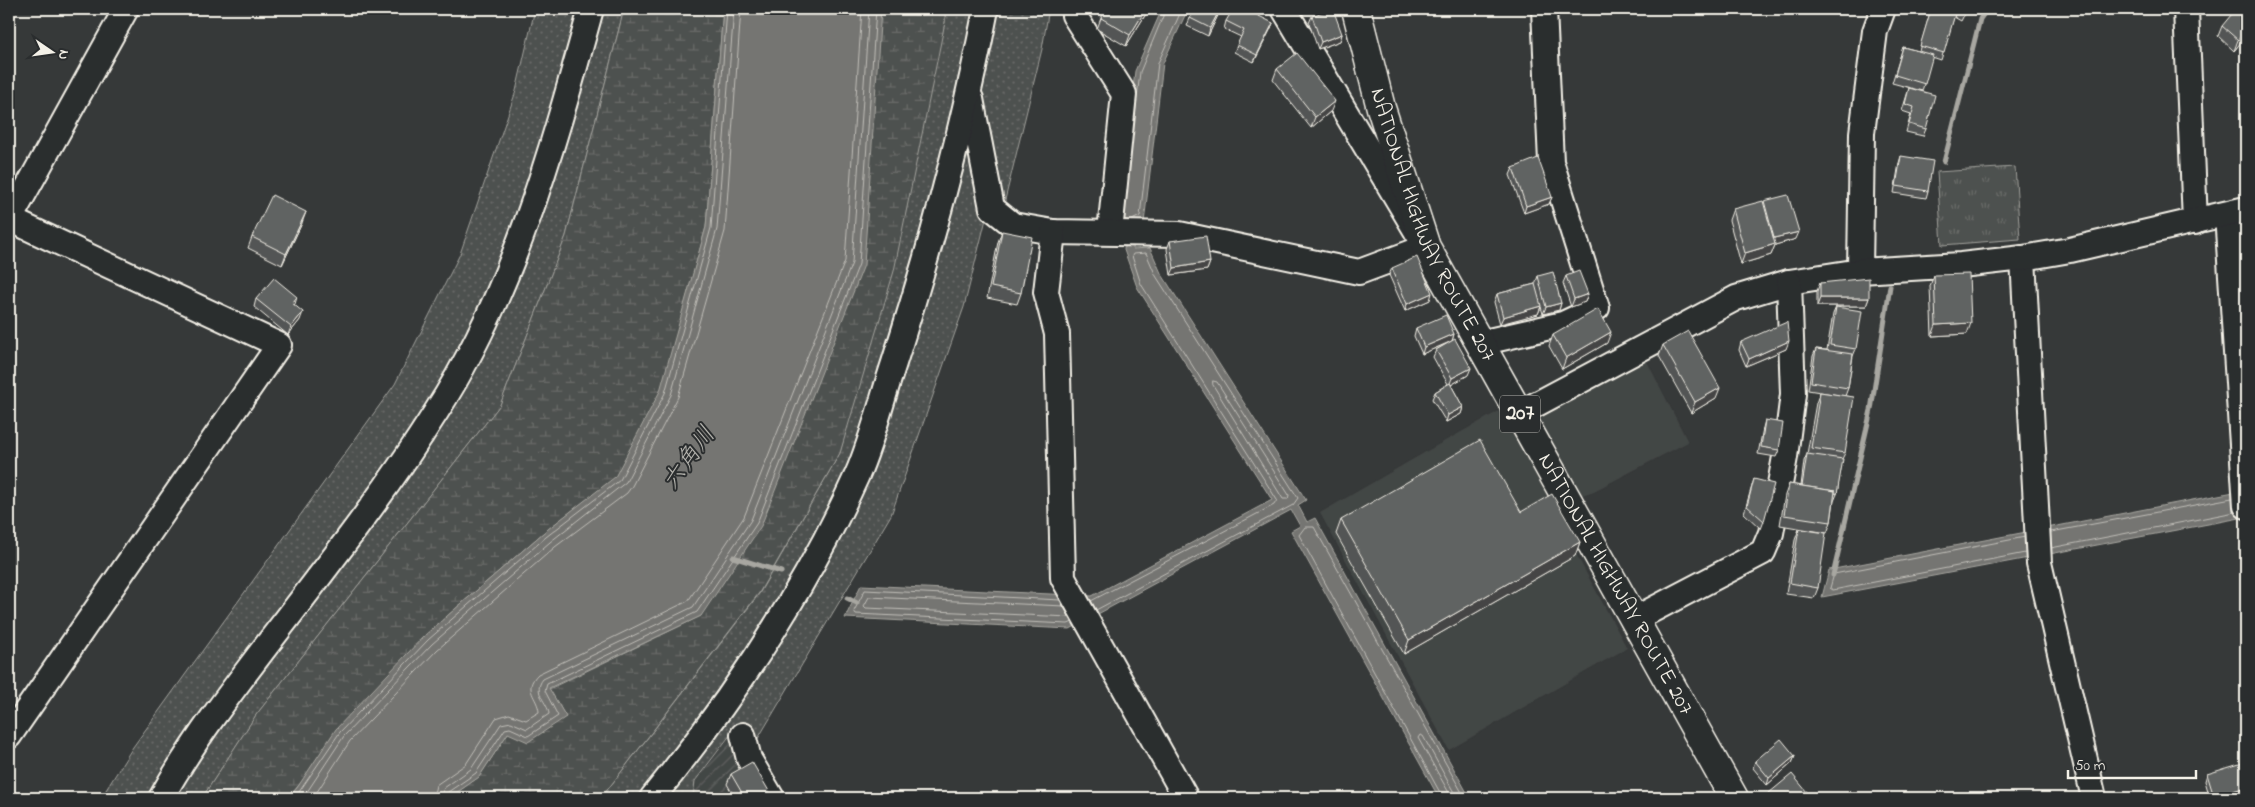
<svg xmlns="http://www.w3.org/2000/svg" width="2255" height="807" viewBox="0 0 2255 807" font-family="'Indie Flower','Klee One',sans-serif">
<defs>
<pattern id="industrial-furrows" width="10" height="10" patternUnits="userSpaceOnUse" patternTransform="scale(1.25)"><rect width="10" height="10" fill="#434645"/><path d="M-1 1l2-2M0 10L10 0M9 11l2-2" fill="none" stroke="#5f6160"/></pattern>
<pattern id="grass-dots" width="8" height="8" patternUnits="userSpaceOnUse" patternTransform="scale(1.25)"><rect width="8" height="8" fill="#4e514f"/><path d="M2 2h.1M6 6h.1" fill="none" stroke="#686a68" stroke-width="1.8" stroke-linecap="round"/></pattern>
<pattern id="wetland-marsh" width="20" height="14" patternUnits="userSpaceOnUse" patternTransform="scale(1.25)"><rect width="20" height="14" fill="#4e514f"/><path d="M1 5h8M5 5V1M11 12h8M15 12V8" fill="none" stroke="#686a68"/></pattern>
<pattern id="park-tufts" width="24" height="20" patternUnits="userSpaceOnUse" patternTransform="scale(1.25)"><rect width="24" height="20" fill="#4e514f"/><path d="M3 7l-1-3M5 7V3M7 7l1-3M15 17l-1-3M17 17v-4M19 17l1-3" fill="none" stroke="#686a68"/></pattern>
</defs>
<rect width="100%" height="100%" fill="#363939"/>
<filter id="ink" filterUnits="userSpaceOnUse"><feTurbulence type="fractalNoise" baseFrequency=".02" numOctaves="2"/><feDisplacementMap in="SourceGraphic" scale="10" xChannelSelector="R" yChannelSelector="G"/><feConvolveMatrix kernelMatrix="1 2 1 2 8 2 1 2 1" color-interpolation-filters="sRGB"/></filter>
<g filter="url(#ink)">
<path fill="#434645" d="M 1634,336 L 1688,442 L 1594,491 L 1550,506 L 1627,648 L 1449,750 L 1320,513 L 1436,446 Z"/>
<path fill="url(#industrial-furrows)" d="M 732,734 L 781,798 L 693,798 L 695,782 Z"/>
<g fill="url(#grass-dots)" stroke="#a1a19c">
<path d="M 535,9 L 624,9 L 566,236 L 500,405 L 256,715 L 202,798 L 101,798 L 133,747 L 395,384 L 460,254 L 516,91 Z"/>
<path d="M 945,9 L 1049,9 L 1042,49 L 1003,208 L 986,219 L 964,307 L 891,515 L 753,747 L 731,734 L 695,781 L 693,798 L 601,798 L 759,594 L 840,453 L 945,22 Z"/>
</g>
<g fill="url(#wetland-marsh)" stroke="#a1a19c">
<path d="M 624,9 L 723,9 L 706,227 L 661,391 L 615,478 L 543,533 L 424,636 L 288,798 L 202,798 L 256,715 L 500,405 L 566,236 Z"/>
<path d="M 881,9 L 945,9 L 945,22 L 894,271 L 840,453 L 759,593 L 601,798 L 449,798 L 479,777 L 508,733 L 566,717 L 549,689 L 701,616 L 879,24 Z"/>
</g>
<path fill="url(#park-tufts)" stroke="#a1a19c" d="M 2015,167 L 2020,239 L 1942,245 L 1937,172 Z"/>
<g fill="#757572" stroke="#a8a7a1">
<path d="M 723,9 L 881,9 L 864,265 L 761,526 L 701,616 L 549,688 L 566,717 L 528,742 L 508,733 L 479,777 L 449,798 L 288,798 L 297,788 L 336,729 L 424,636 L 543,533 L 615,477 L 660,391 L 706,227 Z"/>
<path d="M 1162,9 L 1188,9 L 1163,63 L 1144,223 L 1136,224 L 1133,249 L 1150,248 L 1161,273 L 1306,500 L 1298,505 L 1307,522 L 1315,518 L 1470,798 L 1439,798 L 1291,531 L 1300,526 L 1291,510 L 1070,629 L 845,618 L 861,585 L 1092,596 L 1272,500 L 1137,287 L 1124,250 L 1126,224 L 1118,223 L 1135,71 Z"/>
<path d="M 2239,491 L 2240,518 L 1822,597 L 1829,570 Z"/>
</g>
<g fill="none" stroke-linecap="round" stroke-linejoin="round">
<g stroke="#c1bfb9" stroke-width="1">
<path d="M 1135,115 L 1140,72 L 1166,9"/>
<path d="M 1132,220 L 1140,216 L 1158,63 L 1182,9"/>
<path d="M 1213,381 L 1217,382 L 1289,495 L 1288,499 L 1283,499 L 1213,385 Z"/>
<path d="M 2051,532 L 2232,498"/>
<path d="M 2025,537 L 1834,574 L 1830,588 L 1833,590 L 2025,553"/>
<path d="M 2051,548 L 2235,512"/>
<path d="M 1060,600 L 865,590 L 854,611 L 856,614 L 1068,624 L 1073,622"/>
<path d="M 1091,601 L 1274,505 L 1277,500 L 1141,284 L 1132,256 L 1133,254 L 1146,253 L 1156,276 L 1298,498 L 1293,505 L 1096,610"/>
<path d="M 1064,606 L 869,597 L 864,606 L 866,608 L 1070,617"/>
<path d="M 295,798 L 340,732 L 428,640 L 546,537 L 620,480 L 665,393 L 711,228 L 727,9"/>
<path d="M 303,798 L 344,736 L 432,644 L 550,542 L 626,482 L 671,395 L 717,229 L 734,9"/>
<path d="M 313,798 L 350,741 L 437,650 L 555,547 L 627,493 L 632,486 L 678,397 L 725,231 L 741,9"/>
<path d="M 433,798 L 436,785 L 466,764 L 496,718 L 509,714 L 526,720 L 539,712 C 538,697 522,690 538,674 L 688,601 L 744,517 L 845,261 L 862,9"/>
<path d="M 440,798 L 444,788 L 471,769 L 501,724 L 511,722 L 527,729 L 549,714 C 548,702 532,693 543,679 L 693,607 L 751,520 L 852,263 L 869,9"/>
<path d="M 446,798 L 448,792 L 476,773 L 505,729 L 510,728 L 528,736 L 558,716 L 545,691 L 547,684 L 697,612 L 757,523 L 859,264 L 876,9"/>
<path d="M 1443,798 L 1299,535 L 1305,527 L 1314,527 L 1465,798"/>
<path d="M 1449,798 L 1448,791 L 1418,738 L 1420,735 L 1423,736 L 1457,798"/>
</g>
<g stroke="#a8a7a1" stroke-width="5">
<path d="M 1944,162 L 1980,19 L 1987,9"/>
<path d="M 733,557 L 781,572"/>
<path d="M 1833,575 L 1871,410 L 1890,286"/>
<path d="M 847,598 L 857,603"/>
</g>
<defs>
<g id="minor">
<path d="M 1073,9 L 1074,15 L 1124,94 L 1110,232"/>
<path d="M 2186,9 L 2195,222"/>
<path d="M 971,99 L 992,208 L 1013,225 L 1053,232 L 1179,234 L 1359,272 L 1426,247 L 1284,9"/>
<path d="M 2227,214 L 2246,506"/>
<path d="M 9,219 L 279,345 L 9,736"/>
<path d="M 10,219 L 126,9"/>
<path d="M 1053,232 L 1046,292 L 1057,334 L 1063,578 L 1186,798"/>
<path d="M 2023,258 L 2039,563 L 2094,798"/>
<path d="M 1860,271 L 1862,133 L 1875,31 L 1883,9"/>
<path d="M 1480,343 L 1563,324 L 1597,308 L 1551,162 L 1544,9"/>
<path d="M 1520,413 L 1736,298 L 1789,282 L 1860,271 L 1961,265 L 2023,258 L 2070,250 L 2246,209"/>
<path d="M 1633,620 L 1763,552 L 1771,533 L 1785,457 L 1793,394 L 1789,282"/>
<path d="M 743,735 L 749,759 L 772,798"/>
<path d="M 161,798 C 193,741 233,689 273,637 C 329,564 387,490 436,412 C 514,291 553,146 591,9"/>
<path d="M 652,798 C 733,699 804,592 857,475 C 872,441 882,399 894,363 C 931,247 963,129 986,9"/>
</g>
<g id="highway">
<path id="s1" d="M 1356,9 L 1381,108 L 1426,247 L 1734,798"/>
</g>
</defs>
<use href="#minor" stroke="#f4f1e8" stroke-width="28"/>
<use href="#highway" stroke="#f4f1e8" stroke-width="31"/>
<use href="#minor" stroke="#2a2d2e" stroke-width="24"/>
<use href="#highway" stroke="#2a2d2e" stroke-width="28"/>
</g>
<g fill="#535554" stroke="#f4f1e8">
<path d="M 1149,9 L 1126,46 L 1097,29 L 1101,18 Z"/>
<path d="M 1221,9 L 1208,36 L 1187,26 L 1190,18 Z"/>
<path d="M 1931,9 L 1967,9 L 1961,21 L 1954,17 L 1941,60 L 1932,57 L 1922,91 L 1892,83 L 1903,47 L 1919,51 Z"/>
<path d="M 1312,16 L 1342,34 L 1340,41 L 1318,49 L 1309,23 Z"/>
<path d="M 1226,21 L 1273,23 L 1270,30 L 1254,62 L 1234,52 L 1241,37 L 1224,29 Z"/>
<path d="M 2222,26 L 2246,36 L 2234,51 L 2218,36 Z"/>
<path d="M 1277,69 L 1331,111 L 1311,128 L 1273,80 Z"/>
<path d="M 1909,88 L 1926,129 L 1923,136 L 1906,132 L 1911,114 L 1902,111 Z"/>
<path d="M 1901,156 L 1928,191 L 1926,198 L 1894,193 L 1899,163 Z"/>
<path d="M 1513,168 L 1552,197 L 1549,204 L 1524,213 L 1510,175 Z"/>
<path d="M 1733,209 L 1796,239 L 1775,245 L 1771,255 L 1741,264 L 1729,220 Z"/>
<path d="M 302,223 L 282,265 L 248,248 L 252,237 Z"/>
<path d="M 1002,231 L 1021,293 L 1017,304 L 987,298 L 998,242 Z"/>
<path d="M 1170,241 L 1210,262 L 1207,270 L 1171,275 L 1167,249 Z"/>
<path d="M 1392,268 L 1430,300 L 1405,311 L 1389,275 Z"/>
<path d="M 1934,275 L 1967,334 L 1932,336 L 1930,286 Z"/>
<path d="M 1538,276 L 1561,303 L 1559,310 L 1543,314 L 1541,307 L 1538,314 L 1500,324 L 1494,302 L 1497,294 L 1535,284 Z"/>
<path d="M 1566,276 L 1588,294 L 1585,302 L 1571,307 L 1563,283 Z"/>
<path d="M 1820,283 L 1869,298 L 1866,306 L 1817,306 L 1817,291 Z"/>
<path d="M 256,299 L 295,304 L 294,305 L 300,320 L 288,335 L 254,307 Z"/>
<path d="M 1836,307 L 1856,349 L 1853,356 L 1848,388 L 1845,396 L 1808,390 L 1813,356 L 1816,349 L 1827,350 L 1833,314 Z"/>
<path d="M 1416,328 L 1454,334 L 1452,341 L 1468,375 L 1451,385 L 1463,407 L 1461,414 L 1446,422 L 1432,399 L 1435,392 L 1448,384 L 1433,357 L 1436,350 L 1448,343 L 1422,354 L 1414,336 Z"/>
<path d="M 1553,335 L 1607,343 L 1562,369 L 1549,346 Z"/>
<path d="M 1741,342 L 1786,349 L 1746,366 L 1739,350 Z"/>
<path d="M 1663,345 L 1716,398 L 1691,413 L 1659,356 Z"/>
<path d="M 1820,392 L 1845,453 L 1842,459 L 1837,494 L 1834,501 L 1831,522 L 1827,533 L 1780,525 L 1785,495 L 1789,484 L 1801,486 L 1804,461 L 1807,454 L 1816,403 Z"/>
<path d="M 1765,420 L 1779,450 L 1776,457 L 1758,454 L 1763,428 Z"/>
<path d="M 1754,479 L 1764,521 L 1761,529 L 1744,513 Z"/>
<path d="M 1521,512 L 1580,542 L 1575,556 L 1404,654 L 1336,534 L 1341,520 Z"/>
<path d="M 1799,529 L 1818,588 L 1814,598 L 1786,594 L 1795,540 Z"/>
<path d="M 1795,756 L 1792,763 L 1767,785 L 1753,768 L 1755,761 Z"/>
<path d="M 731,774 L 773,798 L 735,798 L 727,784 Z"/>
<path d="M 2207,774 L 2246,794 L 2232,798 L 2210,798 L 2205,781 Z"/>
<path d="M 1807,792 L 1805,798 L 1767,798 L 1769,793 Z"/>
</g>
<g fill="#444545" stroke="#f4f1e8">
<path d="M 1146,9 L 1149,9 L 1126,46 L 1130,35 Z"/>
<path d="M 1220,9 L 1221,9 L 1208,36 L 1210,28 Z"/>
<path d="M 1273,23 L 1270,30 L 1254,62 L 1257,55 Z"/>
<path d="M 2246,30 L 2246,36 L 2234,51 L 2238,40 Z"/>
<path d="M 1342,34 L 1340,41 L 1318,49 L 1321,42 Z"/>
<path d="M 1335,101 L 1331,111 L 1311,128 L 1315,117 Z"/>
<path d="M 1552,197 L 1549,204 L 1524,213 L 1526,206 Z"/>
<path d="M 306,212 L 302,223 L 282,265 L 286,254 Z"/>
<path d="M 1799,232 L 1796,239 L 1775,245 L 1771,255 L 1741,264 L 1745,253 L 1772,245 L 1774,238 Z"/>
<path d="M 1210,262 L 1207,270 L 1171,275 L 1174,268 Z"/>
<path d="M 1432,293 L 1430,300 L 1405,311 L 1407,304 Z"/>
<path d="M 1588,294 L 1585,302 L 1571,307 L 1574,299 Z"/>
<path d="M 297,297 L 295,304 L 289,311 L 292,303 Z"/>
<path d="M 1820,298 L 1869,298 L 1866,306 L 1817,306 Z"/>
<path d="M 1561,303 L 1559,310 L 1543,314 L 1546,307 Z"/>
<path d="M 1541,306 L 1538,314 L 1500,324 L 1503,317 Z"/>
<path d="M 303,312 L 300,320 L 288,335 L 291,327 Z"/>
<path d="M 1971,323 L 1967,334 L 1932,336 L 1936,325 Z"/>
<path d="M 1611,332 L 1607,343 L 1562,369 L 1566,358 Z"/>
<path d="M 1454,334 L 1452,341 L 1422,354 L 1424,347 Z"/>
<path d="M 1789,341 L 1786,349 L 1746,366 L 1749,359 Z"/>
<path d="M 1471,368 L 1468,375 L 1449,386 L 1452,378 Z"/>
<path d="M 1720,388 L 1716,398 L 1691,413 L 1695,402 Z"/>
<path d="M 1463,407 L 1461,414 L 1446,422 L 1448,415 Z"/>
<path d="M 1580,542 L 1575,556 L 1404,654 L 1409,640 Z"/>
<path d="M 1795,756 L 1792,763 L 1767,785 L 1769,778 Z"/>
<path d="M 2246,787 L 2246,794 L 2232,798 L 2214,798 L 2214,797 Z"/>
<path d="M 1807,792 L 1805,798 L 1800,798 Z"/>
</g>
<g fill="#616362" stroke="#f4f1e8">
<path d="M 1106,9 L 1146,9 L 1130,35 L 1101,18 Z"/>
<path d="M 1195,9 L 1220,9 L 1210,28 L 1190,18 Z"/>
<path d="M 1233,9 L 1245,9 L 1273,23 L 1257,55 L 1237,45 L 1244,30 L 1226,21 Z"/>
<path d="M 1330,9 L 1333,9 L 1342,34 L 1321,42 L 1312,16 Z"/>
<path d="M 1931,9 L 1938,9 L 1955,14 L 1944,53 L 1920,46 Z"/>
<path d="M 1955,9 L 1966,9 L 1964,13 Z"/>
<path d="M 2236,9 L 2246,9 L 2246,30 L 2238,40 L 2222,26 Z"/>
<path d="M 1903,47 L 1933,55 L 1925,84 L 1895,75 Z"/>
<path d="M 1297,53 L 1335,101 L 1315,117 L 1277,69 Z"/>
<path d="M 1909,88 L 1935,95 L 1926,129 L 1909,124 L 1914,107 L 1905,104 Z"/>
<path d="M 1901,156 L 1933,161 L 1928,191 L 1896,186 Z"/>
<path d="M 1538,158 L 1552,197 L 1526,206 L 1513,168 Z"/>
<path d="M 272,195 L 306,212 L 286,254 L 252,237 Z"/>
<path d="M 1788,195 L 1799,232 L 1774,238 L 1764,201 Z"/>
<path d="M 1763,201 L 1775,244 L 1745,253 L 1733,209 Z"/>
<path d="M 1002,231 L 1032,237 L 1021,293 L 991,287 Z"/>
<path d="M 1206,236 L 1210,262 L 1174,268 L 1170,241 Z"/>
<path d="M 1417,257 L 1432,293 L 1407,304 L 1392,268 Z"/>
<path d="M 1579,271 L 1588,294 L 1574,299 L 1566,276 Z"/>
<path d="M 1553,272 L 1561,303 L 1546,307 L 1538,276 Z"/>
<path d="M 1969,274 L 1971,323 L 1936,325 L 1934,275 Z"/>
<path d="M 274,278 L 297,297 L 292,303 L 303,312 L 291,327 L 256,299 Z"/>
<path d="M 1869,278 L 1869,298 L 1820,298 L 1820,283 Z"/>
<path d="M 1535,284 L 1541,306 L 1503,317 L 1497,294 Z"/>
<path d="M 1836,307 L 1862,311 L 1856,349 L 1830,345 Z"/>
<path d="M 1598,309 L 1611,332 L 1566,358 L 1553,335 Z"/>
<path d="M 1446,315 L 1454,334 L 1424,347 L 1416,328 Z"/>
<path d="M 1787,322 L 1789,341 L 1749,359 L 1741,342 Z"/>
<path d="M 1688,331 L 1720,388 L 1695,402 L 1663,345 Z"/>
<path d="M 1455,339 L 1471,368 L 1452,378 L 1436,350 Z"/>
<path d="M 1816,349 L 1853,354 L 1848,388 L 1811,382 Z"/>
<path d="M 1450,383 L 1463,407 L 1448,415 L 1435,392 Z"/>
<path d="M 1820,392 L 1854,397 L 1845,453 L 1811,448 Z"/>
<path d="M 1765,420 L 1783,423 L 1779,450 L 1761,447 Z"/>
<path d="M 1480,440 L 1521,512 L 1552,494 L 1580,542 L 1409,640 L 1341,520 Z"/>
<path d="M 1807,454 L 1843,459 L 1837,494 L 1835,493 L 1835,491 L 1802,486 Z"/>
<path d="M 1754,479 L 1774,484 L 1764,521 L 1747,506 Z"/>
<path d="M 1789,484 L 1835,491 L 1831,522 L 1784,515 Z"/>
<path d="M 1799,529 L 1826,533 L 1818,588 L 1790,583 Z"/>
<path d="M 1781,739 L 1795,756 L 1769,778 L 1755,761 Z"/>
<path d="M 752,762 L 773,798 L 745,798 L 731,774 Z"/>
<path d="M 2246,762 L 2246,787 L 2214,797 L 2207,774 Z"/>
<path d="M 1792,774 L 1807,792 L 1800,798 L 1773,798 L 1769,793 Z"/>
</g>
</g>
<g text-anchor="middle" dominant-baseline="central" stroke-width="4" stroke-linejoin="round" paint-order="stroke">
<rect fill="#2a2d2e" stroke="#b7b6b0" stroke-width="1" x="1500" y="395.5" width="40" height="37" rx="4"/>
<g font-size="21" font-weight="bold" fill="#f4f1e8">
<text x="1520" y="414">207</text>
</g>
<g font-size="22" fill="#f4f1e8" stroke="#2a2d2e">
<text stroke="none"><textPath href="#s1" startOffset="230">NATIONAL HIGHWAY ROUTE 207</textPath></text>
<text stroke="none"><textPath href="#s1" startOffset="635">NATIONAL HIGHWAY ROUTE 207</textPath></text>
</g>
<g font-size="24" font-style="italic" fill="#b4b3ad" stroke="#2a2d2e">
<text transform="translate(690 459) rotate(-54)">六角川</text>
</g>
</g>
<rect width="2255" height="807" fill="none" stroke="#2a2d2e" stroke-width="30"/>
<rect x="15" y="15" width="2225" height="777" fill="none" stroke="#f4f1e8" stroke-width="2" filter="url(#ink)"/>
<g transform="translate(52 52) rotate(103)" stroke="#2a2d2e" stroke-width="4" paint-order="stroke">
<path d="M0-4L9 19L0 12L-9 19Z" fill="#f4f1e8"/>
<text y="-8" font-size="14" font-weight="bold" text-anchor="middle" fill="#f4f1e8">N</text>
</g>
<path d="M2068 770v8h128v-8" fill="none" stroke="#f4f1e8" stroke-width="2.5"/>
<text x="2075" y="770" font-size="15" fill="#f4f1e8" stroke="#2a2d2e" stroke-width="4" paint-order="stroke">50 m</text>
</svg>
